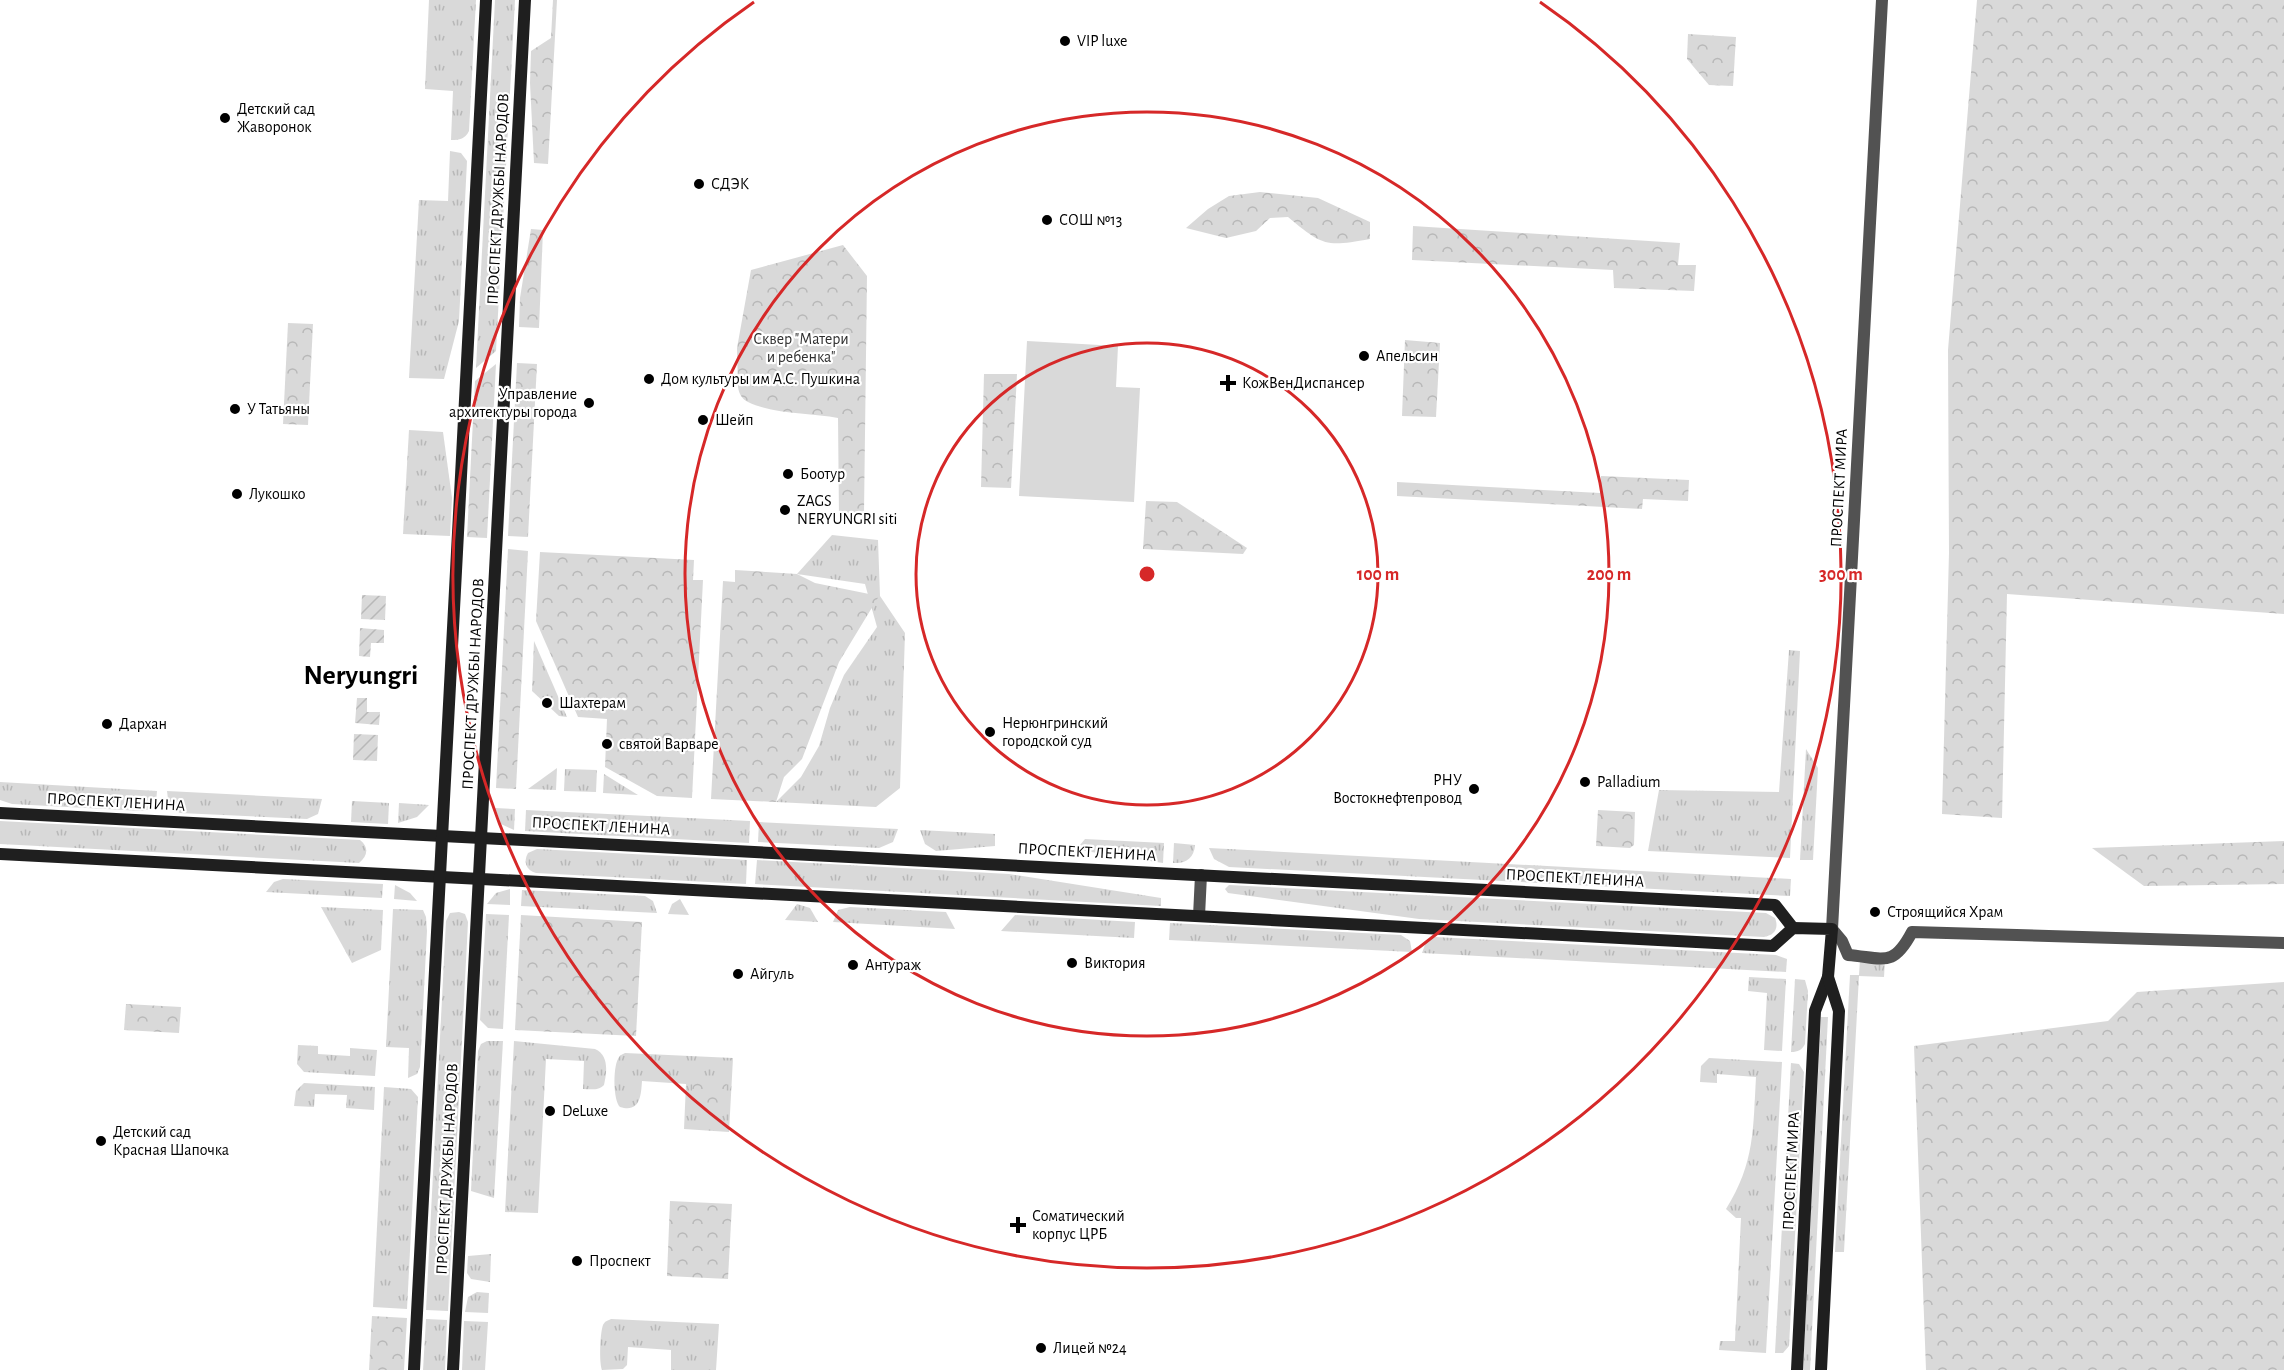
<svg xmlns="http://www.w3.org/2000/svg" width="2284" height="1370" viewBox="0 0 2284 1370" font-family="'Alegreya Sans',sans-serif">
<defs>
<pattern id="grass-tufts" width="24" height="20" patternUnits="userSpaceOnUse" patternTransform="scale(1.5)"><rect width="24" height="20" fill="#d9d9d9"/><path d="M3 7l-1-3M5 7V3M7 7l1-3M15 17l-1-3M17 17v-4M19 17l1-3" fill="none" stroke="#b8b8b8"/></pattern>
<pattern id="forest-crowns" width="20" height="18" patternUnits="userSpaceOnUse" patternTransform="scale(1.5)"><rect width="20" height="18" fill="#d9d9d9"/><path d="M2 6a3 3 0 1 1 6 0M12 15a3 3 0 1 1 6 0" fill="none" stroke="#b8b8b8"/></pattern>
<pattern id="garden-furrows" width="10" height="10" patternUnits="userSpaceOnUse" patternTransform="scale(1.5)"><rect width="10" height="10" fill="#d9d9d9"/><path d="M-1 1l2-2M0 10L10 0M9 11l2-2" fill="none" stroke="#b8b8b8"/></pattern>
</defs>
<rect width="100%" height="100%" fill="#fff"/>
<g fill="url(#grass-tufts)">
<path d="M 429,0 L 476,0 L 469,131 C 465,139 460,140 451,140 L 453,91 L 425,89 Z"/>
<path d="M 495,0 L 515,0 L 496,351 L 476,368 Z"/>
<path d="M 450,151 L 461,153 L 467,161 L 459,321 L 444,379 L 409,378 L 419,200 L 448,201 Z"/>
<path d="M 409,430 L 443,432 L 452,498 L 450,536 L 403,534 Z"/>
<path d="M 832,535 L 878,540 L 880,596 L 905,633 L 900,788 L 876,807 L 776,802 L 801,777 L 819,746 L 830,708 L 844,675 L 877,627 L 865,584 L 797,574 Z"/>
<path d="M 534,641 L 567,717 L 559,716 L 532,691 Z"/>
<path d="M 1789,650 L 1800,651 L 1790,858 L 1648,851 L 1659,790 L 1779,792 Z"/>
<path d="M 1806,749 L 1818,768 L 1813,860 L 1800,860 Z"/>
<path d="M 557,768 L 556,790 L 528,789 Z"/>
<path d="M 565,769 L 597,770 L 596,792 L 564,791 Z"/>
<path d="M 604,774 L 638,795 L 603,793 Z"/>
<path d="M 0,782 L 157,791 L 156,802 L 150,809 L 142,811 L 12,804 L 0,800 Z"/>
<path d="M 167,791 L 322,799 L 318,814 L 307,819 L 180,813 L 169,807 Z"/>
<path d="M 352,801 L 389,803 L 388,824 L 351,822 Z"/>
<path d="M 399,803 L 429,805 L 417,817 L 398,823 Z"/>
<path d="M 495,808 L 515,809 L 514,830 L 501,824 Z"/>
<path d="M 526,810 L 750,821 L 749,843 L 525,831 Z"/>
<path d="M 0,821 L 360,840 C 369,847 368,856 359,863 L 0,844 Z"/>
<path d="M 759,822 L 898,829 L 893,842 L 879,848 L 758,842 Z"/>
<path d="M 920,830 L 995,834 L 995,846 L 936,851 L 925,844 Z"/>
<path d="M 1085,839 L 1164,843 L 1163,863 L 1085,851 L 1080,845 Z"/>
<path d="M 1174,843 L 1195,845 C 1194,858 1186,864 1173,863 Z"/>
<path d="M 1209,848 L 1791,879 L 1790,896 L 1229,867 L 1214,859 Z"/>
<path d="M 537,849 L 747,860 L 746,884 L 536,873 C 526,870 523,862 528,853 Z"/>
<path d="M 757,860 L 1009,874 L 1161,898 L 1161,906 L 755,884 Z"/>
<path d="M 283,879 L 383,884 L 382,898 L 266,892 L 274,882 Z"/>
<path d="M 395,885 L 410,893 L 417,901 L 394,899 Z"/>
<path d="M 1229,885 L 1766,913 L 1775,918 C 1779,928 1775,935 1764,937 L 1419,919 L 1228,893 L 1225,889 Z"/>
<path d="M 510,889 L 510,905 L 487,904 L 496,893 Z"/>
<path d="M 522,890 L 645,896 L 653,901 L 657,913 L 521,906 Z"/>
<path d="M 680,899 L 689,915 L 668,914 L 672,904 Z"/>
<path d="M 797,904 L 810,908 L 818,922 L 785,920 Z"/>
<path d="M 321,907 L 383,910 L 381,950 L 352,963 Z"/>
<path d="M 850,907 L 946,912 L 955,929 L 833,922 L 838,910 Z"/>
<path d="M 393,909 L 423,910 L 426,917 L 427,931 L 420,1067 L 417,1074 L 408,1078 L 409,1048 L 386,1047 Z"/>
<path d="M 459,912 L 465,914 L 468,922 L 448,1311 L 426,1310 L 446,921 L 450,913 Z"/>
<path d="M 486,914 L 509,915 L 503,1029 L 488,1028 L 480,1020 Z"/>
<path d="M 1015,915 L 1135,922 L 1134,938 L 1001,931 Z"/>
<path d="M 1170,923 L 1401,935 L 1410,941 L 1412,952 L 1169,940 Z"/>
<path d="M 1435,937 L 1776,955 L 1787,959 L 1786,972 L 1422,953 L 1426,942 Z"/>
<path d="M 1860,959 L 1885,960 L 1884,977 L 1859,976 L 1844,1252 L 1835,1252 L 1850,975 L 1859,975 Z"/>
<path d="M 1749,977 L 1786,979 L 1782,1051 L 1764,1050 L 1767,993 L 1748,991 Z"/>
<path d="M 1795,979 L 1805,980 L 1808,991 L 1805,1044 C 1802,1050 1798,1052 1791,1052 Z"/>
<path d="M 1821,1017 L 1828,1017 L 1810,1370 L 1803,1370 Z"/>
<path d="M 487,1041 L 503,1041 L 494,1198 L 471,1191 L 478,1051 L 481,1044 Z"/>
<path d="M 514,1041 L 595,1049 C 609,1055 607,1072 604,1085 C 598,1091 591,1089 583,1089 L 584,1061 L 546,1059 L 538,1213 L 505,1212 Z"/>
<path d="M 298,1045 L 318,1046 L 318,1054 L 350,1056 L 350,1048 L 377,1050 L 375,1076 L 304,1072 L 297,1064 Z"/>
<path d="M 625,1053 L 733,1058 L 729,1132 L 684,1129 L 686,1084 L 642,1081 C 641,1096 640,1113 620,1107 C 613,1100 613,1068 618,1059 C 620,1055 621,1055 625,1053 Z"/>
<path d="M 1709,1058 L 1782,1062 L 1766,1353 L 1719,1350 L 1720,1341 L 1735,1341 L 1741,1218 L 1736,1218 L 1726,1209 C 1755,1163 1753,1128 1756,1077 L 1717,1074 L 1717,1083 L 1700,1082 L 1701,1066 Z"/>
<path d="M 1791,1063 L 1799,1064 L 1804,1072 L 1789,1346 L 1783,1353 L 1775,1353 Z"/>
<path d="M 304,1083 L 375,1087 L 374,1110 L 346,1108 L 347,1095 L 315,1094 L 314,1107 L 294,1106 L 296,1091 Z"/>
<path d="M 384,1087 L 411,1089 L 418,1097 L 407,1309 L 373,1307 Z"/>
<path d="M 491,1254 L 490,1282 L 471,1279 L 467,1273 L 468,1256 Z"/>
<path d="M 477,1292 L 489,1293 L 488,1313 L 465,1312 L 468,1297 Z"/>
<path d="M 426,1319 L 447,1320 L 445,1370 L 423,1370 Z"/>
<path d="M 611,1319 L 719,1324 L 716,1370 L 671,1370 L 671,1350 L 628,1347 L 627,1365 L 623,1369 L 602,1370 C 599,1362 600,1333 603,1325 C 605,1321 607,1321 611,1319 Z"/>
<path d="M 464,1321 L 488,1322 L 485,1370 L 462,1370 Z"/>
</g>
<g fill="url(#forest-crowns)">
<path d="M 553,0 L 557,0 L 548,164 L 534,163 L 530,83 L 531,51 L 551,38 Z"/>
<path d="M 1977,0 L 2284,0 L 2284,614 L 2007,594 L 2002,818 L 1942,814 L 1949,553 L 1948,350 Z"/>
<path d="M 1688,34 L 1736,37 L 1733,86 L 1709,85 L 1687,59 Z"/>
<path d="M 1260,192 L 1318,198 L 1370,222 L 1370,239 C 1325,247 1323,246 1288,217 L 1270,218 L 1256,231 L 1226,238 L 1186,228 L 1208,209 L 1229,196 Z"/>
<path d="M 1413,226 L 1680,243 L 1678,265 L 1696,265 L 1694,291 L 1614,288 L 1613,270 L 1412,260 Z"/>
<path d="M 531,229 L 543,230 L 539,328 L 519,327 L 520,298 Z"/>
<path d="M 843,245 L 867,276 L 864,513 L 839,517 L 838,418 C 811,413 772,414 748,402 C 742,399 739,394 738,387 L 737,348 L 751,270 Z"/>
<path d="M 288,323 L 313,324 L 308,425 L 283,424 Z"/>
<path d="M 1405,340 L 1440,343 L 1436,417 L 1402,416 Z"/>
<path d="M 517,363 L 537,364 L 528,537 L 508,536 Z"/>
<path d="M 496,364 L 487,538 L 467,537 L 475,381 Z"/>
<path d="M 984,374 L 1017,374 L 1011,488 L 981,487 Z"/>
<path d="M 1601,476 L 1689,480 L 1688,501 L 1643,499 L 1642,509 L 1397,496 L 1397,482 L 1600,493 Z"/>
<path d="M 1146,501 L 1177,502 L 1247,548 L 1243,554 L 1143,549 Z"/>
<path d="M 508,549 L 528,551 L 516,789 L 496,788 Z"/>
<path d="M 540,552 L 694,560 L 693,580 L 703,580 L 692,798 L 657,796 L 605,767 L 607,719 L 578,717 L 536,621 Z"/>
<path d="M 735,570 L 797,574 L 815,583 L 879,596 L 839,662 L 802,759 L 784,777 L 776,802 L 711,799 L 723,581 L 735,582 Z"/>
<path d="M 1598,810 L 1635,812 L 1634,845 L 1630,848 L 1596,846 Z"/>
<path d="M 2284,841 L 2284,884 L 2144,886 L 2092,848 Z"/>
<path d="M 521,915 L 642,922 L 636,1036 L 515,1030 Z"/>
<path d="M 2284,982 L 2284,1370 L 1926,1370 L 1914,1046 L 2108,1021 L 2137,992 Z"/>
<path d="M 126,1004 L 181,1007 L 179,1033 L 124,1030 Z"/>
<path d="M 693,1079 L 727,1081 L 725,1108 L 691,1107 Z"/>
<path d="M 670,1201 L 732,1204 L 728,1279 L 667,1276 Z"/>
<path d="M 372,1316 L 407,1318 L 404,1370 L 369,1370 Z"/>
</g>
<g fill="url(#garden-furrows)">
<path d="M 362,595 L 386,596 L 385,620 L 361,619 Z"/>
<path d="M 360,628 L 384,630 L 384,643 L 371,643 L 370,657 L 359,656 Z"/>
<path d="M 357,698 L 367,698 L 367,712 L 380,712 L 379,725 L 355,723 Z"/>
<path d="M 354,734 L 378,735 L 377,761 L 353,760 Z"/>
</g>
<path fill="#d9d9d9" d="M 1027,341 L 1118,346 L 1116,387 L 1140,388 L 1134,502 L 1019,496 Z"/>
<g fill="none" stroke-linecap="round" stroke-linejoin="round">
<g stroke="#525252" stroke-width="12">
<path d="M 1882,0 L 1832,929 L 1842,941 L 1848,955 C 1884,958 1893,968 1912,932 L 2284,943"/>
<path d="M 1199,916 L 1201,875"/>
</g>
<g stroke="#1f1f1f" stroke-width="12">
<path d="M 0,813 L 1775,905 L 1793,928"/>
<path d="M 0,854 L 1773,946 L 1793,928 L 1832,929 L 1828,977 L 1815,1011 L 1797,1370"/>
<path d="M 414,1370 L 486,0"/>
<path d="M 453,1370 L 525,0"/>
<path d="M 1821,1370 L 1839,1011 L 1828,977"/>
</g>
</g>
<g fill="none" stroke="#d62828" stroke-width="3">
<circle cx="1147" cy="574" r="231"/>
<circle cx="1147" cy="574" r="462"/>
<path d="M1540 2A694 694 0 1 1 754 2"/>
</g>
<g fill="#000" stroke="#fff" stroke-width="2">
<circle cx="1065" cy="41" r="6"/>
<circle cx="225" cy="118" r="6"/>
<circle cx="699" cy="184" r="6"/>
<circle cx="1047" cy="220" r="6"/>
<circle cx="1364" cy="356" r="6"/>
<circle cx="649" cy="379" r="6"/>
<path d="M1225 374h6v6h6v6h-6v6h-6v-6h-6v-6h6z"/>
<circle cx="589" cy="403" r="6"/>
<circle cx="235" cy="409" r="6"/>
<circle cx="703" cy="420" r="6"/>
<circle cx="788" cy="474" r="6"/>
<circle cx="237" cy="494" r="6"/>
<circle cx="785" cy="510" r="6"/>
<circle cx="547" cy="703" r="6"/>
<circle cx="107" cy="724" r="6"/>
<circle cx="990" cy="732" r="6"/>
<circle cx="607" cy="744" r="6"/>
<circle cx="1585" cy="782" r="6"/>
<circle cx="1474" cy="789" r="6"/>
<circle cx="1875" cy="912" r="6"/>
<circle cx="1072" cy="963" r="6"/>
<circle cx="853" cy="965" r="6"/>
<circle cx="738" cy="974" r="6"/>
<circle cx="550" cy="1111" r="6"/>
<circle cx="101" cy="1141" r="6"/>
<path d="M1015 1216h6v6h6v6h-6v6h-6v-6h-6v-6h6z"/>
<circle cx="577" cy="1261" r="6"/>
<circle cx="1041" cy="1348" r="6"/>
</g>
<g text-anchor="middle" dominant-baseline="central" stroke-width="4.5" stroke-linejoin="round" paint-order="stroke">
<g font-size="16" fill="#000" stroke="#fff" text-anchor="start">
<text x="1077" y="41">VIP luxe</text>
<text x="237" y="109">Детский сад<tspan x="237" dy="18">Жаворонок</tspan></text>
<text x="711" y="184">СДЭК</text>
<text x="1059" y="220">СОШ №13</text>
<text x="1376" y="356">Апельсин</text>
<text x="661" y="379">Дом культуры им А.С. Пушкина</text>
<text x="1242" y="383">КожВенДиспансер</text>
<text x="577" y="394" text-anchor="end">Управление<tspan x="577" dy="18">архитектуры города</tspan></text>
<text x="247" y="409">У Татьяны</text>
<text x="715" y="420">Шейп</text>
<text x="800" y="474">Боотур</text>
<text x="249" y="494">Лукошко</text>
<text x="797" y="501">ZAGS<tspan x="797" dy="18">NERYUNGRI siti</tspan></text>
<text x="559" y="703">Шахтерам</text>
<text x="1002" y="723">Нерюнгринский<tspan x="1002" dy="18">городской суд</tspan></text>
<text x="119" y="724">Дархан</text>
<text x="619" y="744">святой Варваре</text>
<text x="1462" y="780" text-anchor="end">РНУ<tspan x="1462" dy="18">Востокнефтепровод</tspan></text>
<text x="1597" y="782">Palladium</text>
<text x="1887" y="912">Строящийся Храм</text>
<text x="1084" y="963">Виктория</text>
<text x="865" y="965">Антураж</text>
<text x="750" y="974">Айгуль</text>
<text x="562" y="1111">DeLuxe</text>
<text x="113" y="1132">Детский сад<tspan x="113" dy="18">Красная Шапочка</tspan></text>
<text x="1032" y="1216">Соматический<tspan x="1032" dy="18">корпус ЦРБ</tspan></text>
<text x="589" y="1261">Проспект</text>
<text x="1053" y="1348">Лицей №24</text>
</g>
<g font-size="16" fill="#000" stroke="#fff">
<text transform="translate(498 199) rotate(-87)">ПРОСПЕКТ ДРУЖБЫ НАРОДОВ</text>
<text transform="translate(1839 488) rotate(-87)">ПРОСПЕКТ МИРА</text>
<text transform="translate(473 684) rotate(-87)">ПРОСПЕКТ ДРУЖБЫ НАРОДОВ</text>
<text transform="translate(116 802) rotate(3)">ПРОСПЕКТ ЛЕНИНА</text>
<text transform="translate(601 826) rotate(3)">ПРОСПЕКТ ЛЕНИНА</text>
<text transform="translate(1087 852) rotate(3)">ПРОСПЕКТ ЛЕНИНА</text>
<text transform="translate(1575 878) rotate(3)">ПРОСПЕКТ ЛЕНИНА</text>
<text transform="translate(447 1169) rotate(-87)">ПРОСПЕКТ ДРУЖБЫ НАРОДОВ</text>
<text transform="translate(1791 1171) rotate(-87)">ПРОСПЕКТ МИРА</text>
</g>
<g font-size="16" fill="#303030" stroke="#fff">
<text x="801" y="339">Сквер "Матери<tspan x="801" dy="18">и ребенка"</tspan></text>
</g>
<g font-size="28" font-weight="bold" fill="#000" stroke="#fff">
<text x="361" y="676">Neryungri</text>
</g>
</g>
<circle cx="1147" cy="574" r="9" fill="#d62828" stroke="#fff" stroke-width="3"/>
<g font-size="18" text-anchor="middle" font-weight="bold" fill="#d62828" stroke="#fff" stroke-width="4.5" stroke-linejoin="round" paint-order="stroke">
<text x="1378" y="580">100 m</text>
<text x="1609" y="580">200 m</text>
<text x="1841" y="580">300 m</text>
</g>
</svg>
